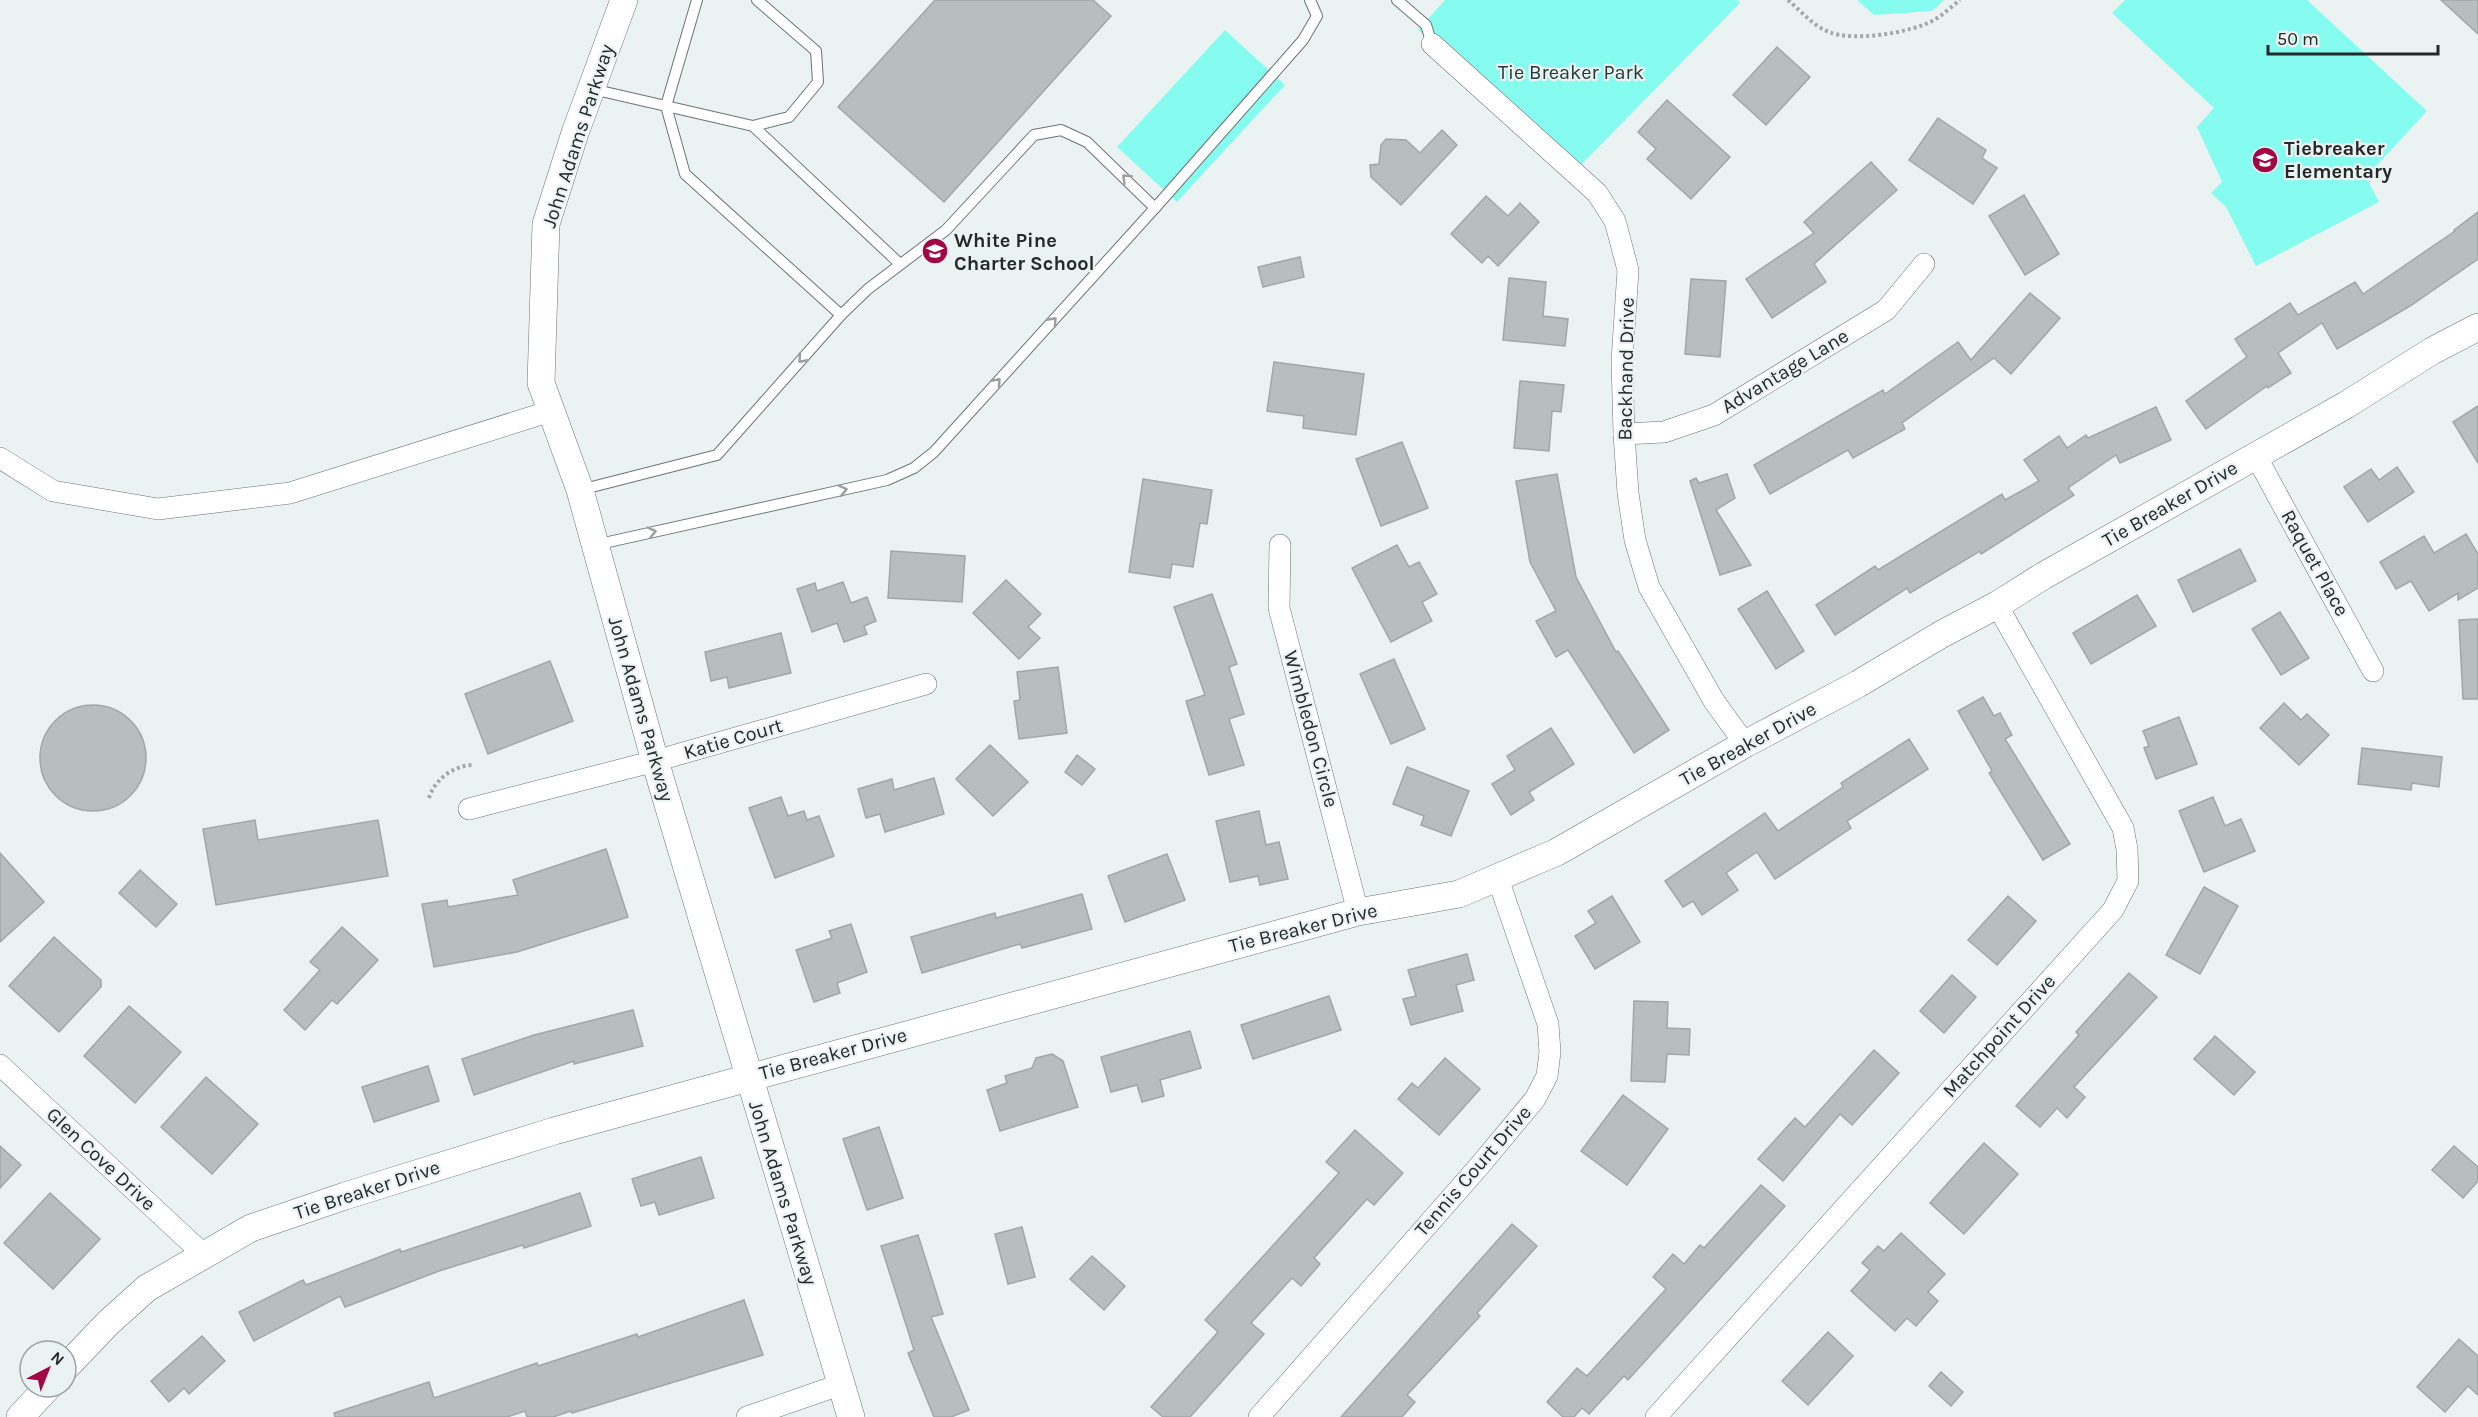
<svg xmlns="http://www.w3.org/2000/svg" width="2478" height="1417" viewBox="0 0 2478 1417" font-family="Karla,sans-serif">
<rect width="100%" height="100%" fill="#ebf3f2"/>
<g fill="#86fbf0">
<path d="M 1445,0 L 1737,0 L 1740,3 L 1574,172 L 1418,30 Z"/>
<path d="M 1857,0 L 1944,0 L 1932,11 L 1874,15 Z"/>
<path d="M 2125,0 L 2307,0 L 2427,111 L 2366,177 L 2379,202 L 2256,266 L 2226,207 L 2211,193 L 2222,182 L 2197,127 L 2214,108 L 2112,13 Z"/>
<path d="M 1225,30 L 1285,85 L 1177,202 L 1117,147 Z"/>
</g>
<g fill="#b7bfbe" stroke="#a0a8a7" stroke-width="1.5">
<path d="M 935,0 L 1093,0 L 1111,16 L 944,202 L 838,107 Z"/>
<path d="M 2441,0 L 2478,0 L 2478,34 Z"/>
<path d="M 1777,47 L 1810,77 L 1766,125 L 1733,95 Z"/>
<path d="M 1667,100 L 1730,157 L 1691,199 L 1647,159 L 1656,149 L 1638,132 Z"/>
<path d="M 1938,118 L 1986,150 L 1982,158 L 1997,168 L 1973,204 L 1909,160 Z"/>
<path d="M 1442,130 L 1457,145 L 1401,205 L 1371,177 L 1370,165 L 1379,164 L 1381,145 L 1386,139 L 1406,140 L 1420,153 Z"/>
<path d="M 1871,162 L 1897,190 L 1814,264 L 1826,282 L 1772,318 L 1746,279 L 1814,233 L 1804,222 Z"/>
<path d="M 2024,195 L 2059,254 L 2025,275 L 1989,216 Z"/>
<path d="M 1486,196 L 1508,216 L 1520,203 L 1539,222 L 1498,266 L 1488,256 L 1482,263 L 1451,234 Z"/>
<path d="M 2478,212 L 2478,259 L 2410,306 L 2337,349 L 2322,323 L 2278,353 L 2291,373 L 2268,388 L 2267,386 L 2206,429 L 2186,401 L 2247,357 L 2235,339 L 2290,303 L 2298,315 L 2355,282 L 2363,294 L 2455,231 L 2454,230 Z"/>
<path d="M 1300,257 L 1304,277 L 1263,287 L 1258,267 Z"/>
<path d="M 1509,278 L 1546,282 L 1543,316 L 1568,319 L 1565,346 L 1503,340 Z"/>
<path d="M 1691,279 L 1726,281 L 1720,357 L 1685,354 Z"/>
<path d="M 2030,293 L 2060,318 L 2011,374 L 1994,358 L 1902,423 L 1905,429 L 1853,458 L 1848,450 L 1770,494 L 1754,465 L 1883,390 L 1885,394 L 1958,342 L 1971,360 Z"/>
<path d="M 1274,362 L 1364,374 L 1356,435 L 1303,428 L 1304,416 L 1267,411 Z"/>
<path d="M 1520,381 L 1564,385 L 1561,412 L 1552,411 L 1549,451 L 1514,448 Z"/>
<path d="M 2478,406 L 2478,463 L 2453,422 Z"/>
<path d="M 2156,407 L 2171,440 L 2120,463 L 2116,455 L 2068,488 L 2074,495 L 1981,554 L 1980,551 L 1910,593 L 1907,588 L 1835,635 L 1816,605 L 1875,566 L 1878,570 L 2002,494 L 2005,500 L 2039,481 L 2024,460 L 2059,436 L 2067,448 L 2086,435 L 2088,438 Z"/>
<path d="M 1402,442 L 1428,508 L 1381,526 L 1356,459 Z"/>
<path d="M 2397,467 L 2414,492 L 2368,522 L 2344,487 L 2371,469 L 2379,480 Z"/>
<path d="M 1557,474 L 1576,577 L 1616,652 L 1618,651 L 1669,730 L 1634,753 L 1568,650 L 1556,657 L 1536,621 L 1556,611 L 1530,562 L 1516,481 Z"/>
<path d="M 1727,474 L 1735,498 L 1716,510 L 1751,565 L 1720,575 L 1690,481 L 1696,478 L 1699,483 Z"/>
<path d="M 1143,479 L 1212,490 L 1207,524 L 1200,523 L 1193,567 L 1172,564 L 1170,578 L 1129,572 Z"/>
<path d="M 2466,534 L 2478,554 L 2478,588 L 2458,600 L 2458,593 L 2429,611 L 2411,581 L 2396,589 L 2380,562 L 2424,536 L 2434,553 Z"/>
<path d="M 1397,545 L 1409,567 L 1419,562 L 1437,594 L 1422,602 L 1432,621 L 1391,642 L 1352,568 Z"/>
<path d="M 2240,549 L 2256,581 L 2193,612 L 2178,580 Z"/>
<path d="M 891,551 L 965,556 L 962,602 L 888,598 Z"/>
<path d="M 1006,580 L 1041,614 L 1028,627 L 1040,638 L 1019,659 L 973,613 Z"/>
<path d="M 843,582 L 851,603 L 867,597 L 876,621 L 864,626 L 867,634 L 844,642 L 837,623 L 812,632 L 797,589 L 815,583 L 817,591 Z"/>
<path d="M 1767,591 L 1804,651 L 1776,669 L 1738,609 Z"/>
<path d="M 1212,594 L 1237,664 L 1229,667 L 1244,714 L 1229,719 L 1244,765 L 1209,775 L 1186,701 L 1205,695 L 1174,607 Z"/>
<path d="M 2137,595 L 2156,626 L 2091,664 L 2073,633 Z"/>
<path d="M 2280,612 L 2309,658 L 2281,675 L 2252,629 Z"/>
<path d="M 2478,619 L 2478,699 L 2463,699 L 2459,620 Z"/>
<path d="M 781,633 L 791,673 L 729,688 L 727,677 L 711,681 L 705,652 Z"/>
<path d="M 1394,659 L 1425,729 L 1391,744 L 1360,674 Z"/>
<path d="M 550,661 L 573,721 L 488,754 L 465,694 Z"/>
<path d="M 1058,667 L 1067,733 L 1019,739 L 1014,701 L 1020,700 L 1017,672 Z"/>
<path d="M 1983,697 L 1994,716 L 2000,713 L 2012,735 L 2005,739 L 2070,844 L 2043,860 L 1989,773 L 1992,771 L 1958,711 Z"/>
<path d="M 2284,703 L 2301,720 L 2307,714 L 2329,735 L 2299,765 L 2260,728 Z"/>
<circle cx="93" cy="758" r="53"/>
<path d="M 2179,717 L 2197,764 L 2156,779 L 2144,748 L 2149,746 L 2143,731 Z"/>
<path d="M 1551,728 L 1574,764 L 1529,792 L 1534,800 L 1511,815 L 1492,784 L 1515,770 L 1507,756 Z"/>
<path d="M 1909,739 L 1928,769 L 1847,821 L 1851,828 L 1775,879 L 1757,852 L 1726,873 L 1738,890 L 1702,915 L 1693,901 L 1683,907 L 1665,881 L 1765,813 L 1778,831 L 1843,787 L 1841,783 Z"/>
<path d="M 990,745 L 1028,782 L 993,816 L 956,779 Z"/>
<path d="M 2362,748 L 2442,757 L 2439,787 L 2412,783 L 2411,790 L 2358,784 Z"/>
<path d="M 1077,755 L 1095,769 L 1082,785 L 1065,772 Z"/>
<path d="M 1407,767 L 1469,791 L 1451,836 L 1421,825 L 1424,816 L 1393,804 Z"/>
<path d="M 934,778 L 944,814 L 885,832 L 880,814 L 866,818 L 858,789 L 892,779 L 894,790 Z"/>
<path d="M 781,797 L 788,816 L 804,811 L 807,820 L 819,816 L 834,856 L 775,878 L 749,808 Z"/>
<path d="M 2213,797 L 2225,826 L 2241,819 L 2255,851 L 2204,872 L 2179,811 Z"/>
<path d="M 1259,811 L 1266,845 L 1279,842 L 1288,879 L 1260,885 L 1258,876 L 1230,882 L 1216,821 Z"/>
<path d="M 255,820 L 258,840 L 378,820 L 388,876 L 216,905 L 203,829 Z"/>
<path d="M 606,849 L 628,917 L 517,952 L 434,967 L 422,904 L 447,900 L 448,907 L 518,895 L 513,880 Z"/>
<path d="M 0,853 L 44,902 L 0,942 Z"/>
<path d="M 1167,854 L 1185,900 L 1125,922 L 1108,876 Z"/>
<path d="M 140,870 L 177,904 L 156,927 L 119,893 Z"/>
<path d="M 2204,887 L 2238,906 L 2200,974 L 2166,955 Z"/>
<path d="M 1082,894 L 1092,929 L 1022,948 L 1020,944 L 922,973 L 911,937 L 995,913 L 996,918 Z"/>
<path d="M 1612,896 L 1640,942 L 1595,969 L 1575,936 L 1596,923 L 1588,911 Z"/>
<path d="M 2008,896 L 2036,921 L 1997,965 L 1968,940 Z"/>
<path d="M 851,924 L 867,972 L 837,983 L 840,993 L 814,1002 L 796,950 L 832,938 L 829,931 Z"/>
<path d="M 342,927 L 378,960 L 337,1004 L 332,1000 L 305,1030 L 284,1010 L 320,970 L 310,962 Z"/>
<path d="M 54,937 L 101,980 L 101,987 L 59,1032 L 9,986 Z"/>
<path d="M 1467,954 L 1474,980 L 1456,985 L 1463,1011 L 1411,1025 L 1403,999 L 1416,996 L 1408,970 Z"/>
<path d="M 2129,973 L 2157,997 L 2074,1087 L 2085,1097 L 2067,1118 L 2057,1108 L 2040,1127 L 2016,1106 L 2079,1035 L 2076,1032 Z"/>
<path d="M 1952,975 L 1976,997 L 1944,1033 L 1920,1011 Z"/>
<path d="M 1329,996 L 1341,1030 L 1253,1059 L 1241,1025 Z"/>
<path d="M 1634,1001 L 1668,1002 L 1667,1028 L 1690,1029 L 1689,1055 L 1667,1054 L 1665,1082 L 1631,1081 Z"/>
<path d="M 129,1006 L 181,1052 L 135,1103 L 84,1056 Z"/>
<path d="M 633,1010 L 643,1046 L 574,1064 L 574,1061 L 474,1095 L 462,1059 L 534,1035 Z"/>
<path d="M 1190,1031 L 1201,1068 L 1160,1080 L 1164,1096 L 1142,1102 L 1137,1085 L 1111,1092 L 1101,1057 Z"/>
<path d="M 2215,1036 L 2255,1072 L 2234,1095 L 2194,1059 Z"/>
<path d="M 1874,1050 L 1899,1073 L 1852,1125 L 1840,1114 L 1783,1181 L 1758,1159 L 1795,1118 L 1805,1127 Z"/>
<path d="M 1052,1054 L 1063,1061 L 1078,1107 L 1000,1131 L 987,1090 L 1007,1083 L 1005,1076 L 1032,1068 L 1036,1058 Z"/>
<path d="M 1445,1058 L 1480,1089 L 1439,1135 L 1398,1099 L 1412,1083 L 1418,1088 Z"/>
<path d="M 428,1066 L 439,1101 L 374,1122 L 362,1087 Z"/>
<path d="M 206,1077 L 258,1124 L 212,1174 L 161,1127 Z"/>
<path d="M 1623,1095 L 1668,1129 L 1627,1185 L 1581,1151 Z"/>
<path d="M 879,1127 L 903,1198 L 867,1210 L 843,1139 Z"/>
<path d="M 1355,1130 L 1403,1173 L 1374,1205 L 1367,1199 L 1314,1258 L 1320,1264 L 1301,1286 L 1292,1278 L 1251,1323 L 1264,1334 L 1190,1417 L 1163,1417 L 1151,1407 L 1218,1332 L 1205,1320 L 1339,1173 L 1326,1162 Z"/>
<path d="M 1984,1143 L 2018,1174 L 1964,1234 L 1930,1203 Z"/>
<path d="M 0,1146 L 21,1165 L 0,1188 Z"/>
<path d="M 2454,1146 L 2478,1167 L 2478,1181 L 2463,1198 L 2432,1170 Z"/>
<path d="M 701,1157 L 714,1198 L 659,1215 L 655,1202 L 641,1206 L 632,1179 Z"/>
<path d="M 1761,1185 L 1785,1206 L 1628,1380 L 1624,1376 L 1589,1414 L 1582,1408 L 1574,1417 L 1563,1417 L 1547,1402 L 1577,1368 L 1587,1376 L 1666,1289 L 1653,1277 L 1673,1254 L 1684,1264 L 1700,1245 L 1704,1248 Z"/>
<path d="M 50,1193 L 100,1239 L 53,1289 L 4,1243 Z"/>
<path d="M 580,1193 L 591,1226 L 524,1248 L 523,1245 L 439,1271 L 345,1307 L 340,1296 L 254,1341 L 239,1312 L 303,1280 L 306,1285 L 400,1249 L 401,1252 Z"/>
<path d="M 1512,1224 L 1537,1246 L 1477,1313 L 1480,1316 L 1407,1395 L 1415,1402 L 1402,1417 L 1341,1417 Z"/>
<path d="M 1022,1227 L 1035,1277 L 1008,1284 L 995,1234 Z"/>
<path d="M 1901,1233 L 1945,1274 L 1928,1292 L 1938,1301 L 1916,1326 L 1907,1318 L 1895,1331 L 1851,1291 L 1870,1270 L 1862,1263 L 1878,1246 L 1884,1251 Z"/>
<path d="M 918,1235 L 943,1314 L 931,1317 L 969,1410 L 951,1417 L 934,1417 L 908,1353 L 914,1350 L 881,1246 Z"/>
<path d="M 1092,1256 L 1125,1286 L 1104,1310 L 1070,1279 Z"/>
<path d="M 744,1300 L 763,1355 L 572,1413 L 571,1411 L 553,1417 L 527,1417 L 525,1411 L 507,1417 L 335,1417 L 334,1413 L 429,1382 L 434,1398 L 537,1363 L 538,1366 L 637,1334 L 638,1337 Z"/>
<path d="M 1828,1332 L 1853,1356 L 1808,1405 L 1782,1381 Z"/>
<path d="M 202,1336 L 225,1361 L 189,1394 L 184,1388 L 169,1402 L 151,1381 Z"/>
<path d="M 2459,1339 L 2478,1356 L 2478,1395 L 2468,1386 L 2445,1412 L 2417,1387 Z"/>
<path d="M 1941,1372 L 1963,1392 L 1951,1406 L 1929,1386 Z"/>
</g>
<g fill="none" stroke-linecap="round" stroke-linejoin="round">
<defs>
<g id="service">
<path d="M 697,0 L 666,106 L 685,174 L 841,315"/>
<path d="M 1397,0 L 1426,25 L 1432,44"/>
<path d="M 592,89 L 753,126 L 900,264"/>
<path d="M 753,126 L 789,117 L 818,82 L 816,51 L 757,0"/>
<path d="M 1155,208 L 1303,40 L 1317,16 L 1310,0"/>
<path d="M 580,490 L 717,455 L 841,315 L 868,289 L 946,230 L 1034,135 L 1061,130 L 1087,142 L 1155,208 L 934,452 L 914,468 L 887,480 L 595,545"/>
</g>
<g id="minor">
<path d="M 1432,44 L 1597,193 L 1615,221 L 1628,270 L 1622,361 L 1624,434 L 1628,493 L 1635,540 L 1649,587 L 1714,701 L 1745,744"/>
<path d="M 1624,434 L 1664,432 L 1714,415 L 1886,310 L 1924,264"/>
<path d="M 2256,456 L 2373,671"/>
<path d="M 0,458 L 53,491 L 158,509 L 290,493 L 551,411"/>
<path d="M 1280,545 L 1279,608 L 1358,912"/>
<path d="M 469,809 L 655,761 L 926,684"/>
<path d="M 0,1065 L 203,1254"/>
<path d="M 747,1417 L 842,1384"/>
<path d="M 1259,1417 L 1481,1164 L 1535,1099 L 1547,1076 L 1550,1052 L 1548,1024 L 1498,879"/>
<path d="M 1656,1417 L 2113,910 L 2128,881 L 2127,849 L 2123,828 L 1997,605"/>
</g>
<g id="tertiary">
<path d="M 624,0 L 575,133 L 546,224 L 541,383 L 580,490 L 655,761 L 851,1417"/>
<path d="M 66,1367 L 108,1323 L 147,1288 L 251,1228 L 345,1196 L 554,1131 L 1358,912 L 1459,894 L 1557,852 L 1745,744 L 1858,684 L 1942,634 L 1997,605 L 2043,576 L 2346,405 L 2432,351 L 2478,327"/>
<path d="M 20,1417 L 48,1387"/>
</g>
</defs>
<use href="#service" stroke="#6d7473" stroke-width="12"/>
<use href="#minor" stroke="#6d7473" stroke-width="22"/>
<use href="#tertiary" stroke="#6d7473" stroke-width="28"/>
<g stroke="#a3a9a8" stroke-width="4" stroke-dasharray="3 3" stroke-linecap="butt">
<path d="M 1788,0 C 1801,11 1813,26 1829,32 C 1853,42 1911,33 1934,20 C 1943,15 1952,6 1960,0"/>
<path d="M 429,798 C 435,779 453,766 472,765"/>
</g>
<use href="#service" stroke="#fff" stroke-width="10"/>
<use href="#minor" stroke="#fff" stroke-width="21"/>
<use href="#tertiary" stroke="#fff" stroke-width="27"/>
</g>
<defs><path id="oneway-chevron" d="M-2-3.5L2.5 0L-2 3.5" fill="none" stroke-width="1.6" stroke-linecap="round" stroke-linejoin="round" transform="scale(1.5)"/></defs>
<g stroke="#9d9f9f">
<use href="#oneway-chevron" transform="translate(1126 178) rotate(-137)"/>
<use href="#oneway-chevron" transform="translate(1053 321) rotate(-48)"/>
<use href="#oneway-chevron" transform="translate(802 359) rotate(132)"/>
<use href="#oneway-chevron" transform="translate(997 382) rotate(-48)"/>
<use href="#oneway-chevron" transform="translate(843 490) rotate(-13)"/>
<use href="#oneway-chevron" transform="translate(652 532) rotate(-13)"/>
</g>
<defs>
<symbol id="school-disc" viewBox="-11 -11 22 22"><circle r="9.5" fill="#a10645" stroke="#ebf3f2"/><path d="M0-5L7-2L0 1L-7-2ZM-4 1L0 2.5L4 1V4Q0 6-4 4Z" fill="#fff"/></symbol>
</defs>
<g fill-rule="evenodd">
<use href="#school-disc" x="2250" y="145" width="30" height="30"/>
<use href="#school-disc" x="920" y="236" width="30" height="30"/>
</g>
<g text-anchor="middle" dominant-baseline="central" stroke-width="4.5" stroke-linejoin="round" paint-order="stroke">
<g font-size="20" fill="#223a37" stroke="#ebf3f2">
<text x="1571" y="72">Tie Breaker Park</text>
</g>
<g font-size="20" fill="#262929" stroke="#ebf3f2">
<text transform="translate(578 136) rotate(-72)">John Adams Parkway</text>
<text transform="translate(1626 369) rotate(-89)">Backhand Drive</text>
<text transform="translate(1785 371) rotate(-31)">Advantage Lane</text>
<text transform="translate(2170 504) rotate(-30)">Tie Breaker Drive</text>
<text transform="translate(2315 563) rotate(61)">Raquet Place</text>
<text transform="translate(641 709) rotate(74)">John Adams Parkway</text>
<text transform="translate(1311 729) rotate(75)">Wimbledon Circle</text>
<text transform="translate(733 739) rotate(-16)">Katie Court</text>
<text transform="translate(1748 744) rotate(-29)">Tie Breaker Drive</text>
<text transform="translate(1303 928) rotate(-14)">Tie Breaker Drive</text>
<text transform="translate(1999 1036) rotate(-48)">Matchpoint Drive</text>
<text transform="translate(833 1054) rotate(-15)">Tie Breaker Drive</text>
<text transform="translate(101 1159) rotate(43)">Glen Cove Drive</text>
<text transform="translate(1473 1171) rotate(-49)">Tennis Court Drive</text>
<text transform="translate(367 1190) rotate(-18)">Tie Breaker Drive</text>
<text transform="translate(783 1193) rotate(73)">John Adams Parkway</text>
</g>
<g font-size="20" font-weight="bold" fill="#262929" stroke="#ebf3f2" text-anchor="start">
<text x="2284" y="148">Tiebreaker<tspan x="2284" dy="23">Elementary</tspan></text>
<text x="954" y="240">White Pine<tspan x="954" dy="23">Charter School</tspan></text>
</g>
</g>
<g transform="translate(48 1369) rotate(42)"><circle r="28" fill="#ebf3f2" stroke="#9ca2a2" stroke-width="1.5"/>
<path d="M0-4.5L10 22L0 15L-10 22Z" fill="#a10645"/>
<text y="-9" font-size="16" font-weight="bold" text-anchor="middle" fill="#262929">N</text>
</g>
<path d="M2268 45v9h170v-9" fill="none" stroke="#262929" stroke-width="3"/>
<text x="2277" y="45" font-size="18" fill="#262929" stroke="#ebf3f2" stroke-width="4.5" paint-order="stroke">50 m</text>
</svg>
